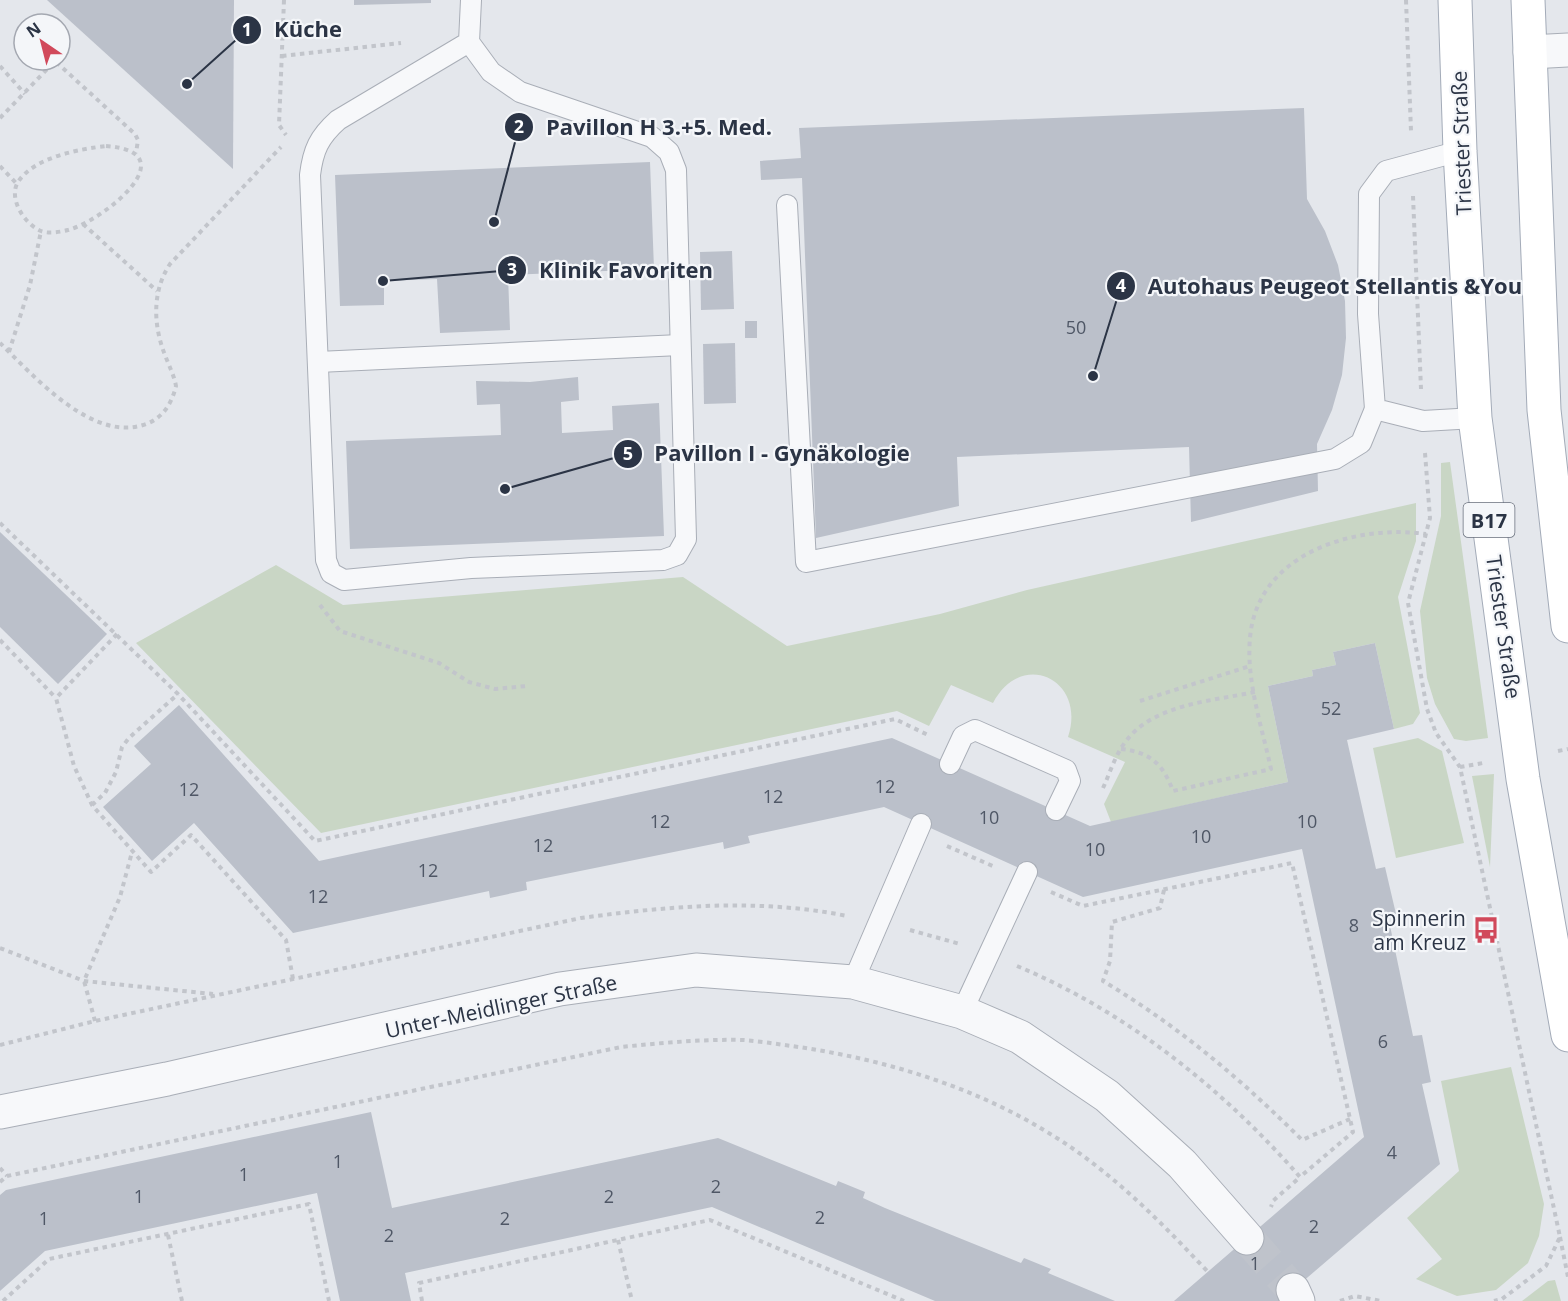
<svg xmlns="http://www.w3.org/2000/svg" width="1568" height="1301" viewBox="0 0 1568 1301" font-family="'Open Sans',sans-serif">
<rect width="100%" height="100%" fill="#e4e7ec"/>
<g fill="#c9d6c5">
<path d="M 1450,462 L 1488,738 L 1466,741 L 1454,739 L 1435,704 L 1427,678 L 1420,611 L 1441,516 L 1441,463 Z"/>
<path d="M 1416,503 L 1416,541 L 1398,597 L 1420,713 L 1413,724 L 1394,729 L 1375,643 L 1333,652 L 1336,665 L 1312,670 L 1313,676 L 1268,686 L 1288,782 L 1111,822 L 1104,804 L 1125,762 L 1068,737 C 1087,680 1022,648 993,703 L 951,685 L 929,726 L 897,711 L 321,833 L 136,643 L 276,565 L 343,605 L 683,577 L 787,646 L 940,614 L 1027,590 Z"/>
<path d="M 1418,738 L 1442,751 L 1464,843 L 1396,858 L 1373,748 Z"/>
<path d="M 1494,774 L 1490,867 L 1472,776 Z"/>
<path d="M 1511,1067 L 1544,1204 L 1539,1236 L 1528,1263 L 1496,1290 L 1457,1296 L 1416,1279 L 1442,1259 L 1407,1218 L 1459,1171 L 1441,1081 Z"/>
<path d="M 1555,1280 L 1561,1301 L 1522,1301 L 1548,1281 Z"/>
</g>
<g fill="#bbc0ca">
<path d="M 47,0 L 234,0 L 233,169 Z"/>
<path d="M 354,0 L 431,0 L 431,3 L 354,5 Z"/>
<path d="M 1304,108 L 1307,199 L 1325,231 L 1338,265 L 1345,301 L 1346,338 L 1342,375 L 1332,410 L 1317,444 L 1318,491 L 1191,522 L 1189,447 L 957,457 L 959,506 L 816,538 L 802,178 L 761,180 L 760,161 L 801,158 L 799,128 Z"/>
<path d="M 650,162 L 654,269 L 508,275 L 510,330 L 440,333 L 437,279 L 384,281 L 384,305 L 340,306 L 335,175 Z"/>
<path d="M 732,251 L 734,309 L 701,310 L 700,252 Z"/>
<rect x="745" y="321" width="12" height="17"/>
<path d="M 735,343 L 736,403 L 704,404 L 703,344 Z"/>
<path d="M 578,377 L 579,400 L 561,402 L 562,433 L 613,430 L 612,406 L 659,403 L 664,536 L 350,549 L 346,441 L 501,435 L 500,404 L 477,405 L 476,381 L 530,382 Z"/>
<path d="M 0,532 L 107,634 L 58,684 L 0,627 Z"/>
<path d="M 1375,643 L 1394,729 L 1347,740 L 1376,869 L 1385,867 L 1396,914 L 1388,916 L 1413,1036 L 1422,1035 L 1431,1082 L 1422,1084 L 1440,1164 L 1280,1301 L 1174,1301 L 1364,1137 L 1302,849 L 1083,897 L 884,807 L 748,836 L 750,843 L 724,849 L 723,842 L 526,882 L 527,890 L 490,898 L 489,891 L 293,933 L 194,823 L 152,861 L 103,807 L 151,764 L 134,746 L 179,705 L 319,861 L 892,738 L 1090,826 L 1288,782 L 1268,686 L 1313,676 L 1312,670 L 1336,665 L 1333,652 Z"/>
<path d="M 371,1112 L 392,1208 L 718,1138 L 836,1186 L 838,1181 L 865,1192 L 863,1198 L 885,1208 L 1021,1263 L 1024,1258 L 1051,1269 L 1048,1273 L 1115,1301 L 935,1301 L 712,1207 L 405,1273 L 411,1301 L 340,1301 L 317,1193 L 45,1251 L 0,1291 L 0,1195 L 6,1190 Z"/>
</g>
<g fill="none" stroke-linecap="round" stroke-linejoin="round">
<path stroke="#bfc3cb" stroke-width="33" stroke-dasharray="33 16" stroke-linecap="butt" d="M 1247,1238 L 1293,1290"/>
<defs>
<g id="service">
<path d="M 469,42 L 338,120 C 319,137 313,150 310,175 L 326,560 L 331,573 L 344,580 L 471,568 L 663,560 L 677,555 L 686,539 L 676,170 L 669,152 L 652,137 L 520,92 L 491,72 L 469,42 L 471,0"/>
<path d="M 1460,151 L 1386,171 L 1369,194 L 1368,314 L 1375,409 L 1423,421 L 1475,418"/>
<path d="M 787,205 L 806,562 L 1335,459 L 1361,443 L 1375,409"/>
<path d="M 318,362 L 680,345"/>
<path d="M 950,764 L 963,736 L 975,730 L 1066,770 L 1070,781 L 1056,810"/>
<path d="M 853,982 L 921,824"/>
<path d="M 962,1012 L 1027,872"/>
</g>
<g id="minor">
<path d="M 1530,52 L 1568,50"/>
<path d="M 0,1112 L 167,1079 L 560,989 L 696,970 L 853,982 L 962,1012 L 1020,1037 L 1107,1096 L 1182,1164 L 1247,1238"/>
<path d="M 1293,1290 L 1298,1301"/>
</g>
<g id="primary">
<path d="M 1455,0 L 1460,151 L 1475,418 L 1523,779 L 1568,1035"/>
<path d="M 1528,0 L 1544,410 L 1568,626"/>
</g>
</defs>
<use href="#service" stroke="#a9aeb7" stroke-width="22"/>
<use href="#minor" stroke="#a9aeb7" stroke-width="35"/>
<use href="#primary" stroke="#a3abb8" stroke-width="35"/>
<g stroke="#c2c5cb" stroke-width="4" stroke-dasharray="4.5 4.5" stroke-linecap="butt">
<path d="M 284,0 L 279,125 L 286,135"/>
<path d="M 1406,0 L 1411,131"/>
<path d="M 282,56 L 401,43"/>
<path d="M 0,66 L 25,94"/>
<path d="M 0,118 L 55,61 L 135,134 L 138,140 L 136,153"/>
<path d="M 106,146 C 189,152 103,221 68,230 C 60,232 48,234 41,231 C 24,224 8,198 18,182 C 34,157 80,149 106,146 Z"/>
<path d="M 0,166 L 17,184"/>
<path d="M 1413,196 L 1421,389"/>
<path d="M 83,224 L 157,291"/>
<path d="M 0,343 C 34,376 93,444 146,424 C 163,418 172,403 176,386 C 174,375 169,366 165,355 C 153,325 152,291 170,264 L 281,147"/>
<path d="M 9,352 L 30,285 L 41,231"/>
<path d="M 1425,453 L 1430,518 L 1408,603 L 1427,709 L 1436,733 L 1460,767 L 1560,1237 L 1546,1266 L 1502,1299 L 1494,1301"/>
<path d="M 0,523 L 178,694 L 315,841 L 895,719 L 930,736"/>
<path d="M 320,605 L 340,631 L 439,663 L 469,682 L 495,689 L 527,686"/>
<path d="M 117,634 L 56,698 L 74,766 L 92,805 L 151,872 L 191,835 L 286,940 L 293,979"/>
<path d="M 0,640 L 56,698"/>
<path d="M 1140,701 L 1250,666"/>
<path d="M 1121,749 C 1150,752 1163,764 1173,791 L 1271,769 C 1262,727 1246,681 1250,638 C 1257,553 1355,524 1426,534"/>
<path d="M 1558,751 L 1568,749"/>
<path d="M 1460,767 L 1483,763"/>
<path d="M 1103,788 C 1110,773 1115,755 1126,741 C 1154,704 1212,701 1255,692"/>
<path d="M 92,805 L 105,793 L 116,772 L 122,747 L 129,738 L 178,694"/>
<path d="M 947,846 L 995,867"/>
<path d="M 1164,890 L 1160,908 L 1112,922 L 1110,961 L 1103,981 C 1178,1026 1241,1079 1302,1140 L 1350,1119"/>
<path d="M 1051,892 L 1083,906 L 1292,863 L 1353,1132 L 1300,1177"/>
<path d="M 910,930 L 960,944"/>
<path d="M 0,948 L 84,981 L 213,994"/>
<path d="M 1017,966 C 1127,1012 1223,1089 1300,1177 L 1273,1201 L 1271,1207"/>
<path d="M 95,1021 L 84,981 L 120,897 L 132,852"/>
<path d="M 0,1045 L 95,1021 L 581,918 C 670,906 758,898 847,916"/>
<path d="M 0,1168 L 7,1176"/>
<path d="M 0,1182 L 7,1176 L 621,1047 C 661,1043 702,1039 743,1040 C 759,1041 776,1044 792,1046 C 883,1059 974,1086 1052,1135 C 1112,1172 1160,1221 1208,1272"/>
<path d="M 168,1235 L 182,1301"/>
<path d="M 1560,1237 L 1568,1277"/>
<path d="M 618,1240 L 632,1301"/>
<path d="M 3,1301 L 49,1259 L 309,1204 L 329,1301"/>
<path d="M 422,1301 L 419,1283 L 710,1220 L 904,1301"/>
<path d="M 1340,1301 L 1355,1296 L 1381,1301"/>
</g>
<use href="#service" stroke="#f7f8fa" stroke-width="20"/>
<use href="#minor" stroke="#f7f8fa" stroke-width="33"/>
<use href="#primary" stroke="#fff" stroke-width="33"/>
</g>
<defs>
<symbol id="bus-bare" viewBox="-9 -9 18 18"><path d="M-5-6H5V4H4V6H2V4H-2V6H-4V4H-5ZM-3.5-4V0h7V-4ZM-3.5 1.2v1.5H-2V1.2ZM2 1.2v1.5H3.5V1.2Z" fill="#d1495b" stroke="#f4f6f9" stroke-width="2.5" paint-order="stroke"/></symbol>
</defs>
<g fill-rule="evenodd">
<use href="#bus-bare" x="1467" y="911" width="38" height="38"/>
</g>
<g text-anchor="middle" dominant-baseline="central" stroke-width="4.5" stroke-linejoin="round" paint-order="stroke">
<g font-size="18" fill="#4f5766">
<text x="1076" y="327">50</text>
<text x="1331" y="708">52</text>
<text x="885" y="786">12</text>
<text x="189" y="789">12</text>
<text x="773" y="796">12</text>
<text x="989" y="817">10</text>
<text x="660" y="821">12</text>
<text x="1307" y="821">10</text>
<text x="1201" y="836">10</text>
<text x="543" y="845">12</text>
<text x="1095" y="849">10</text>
<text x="428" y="870">12</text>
<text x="318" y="896">12</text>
<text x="1354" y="925">8</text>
<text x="1383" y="1041">6</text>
<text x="1392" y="1152">4</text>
<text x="338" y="1161">1</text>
<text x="244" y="1174">1</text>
<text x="716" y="1186">2</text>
<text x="139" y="1196">1</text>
<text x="609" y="1196">2</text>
<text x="820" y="1217">2</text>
<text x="44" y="1218">1</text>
<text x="505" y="1218">2</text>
<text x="1314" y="1226">2</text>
<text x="389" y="1235">2</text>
<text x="1255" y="1263">1</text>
</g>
<rect fill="#f4f6f9" stroke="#676e7b" stroke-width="1.5" x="1463.5" y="503" width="51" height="34" rx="4.5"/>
<g font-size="20" font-weight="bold" fill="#2b3445">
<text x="1489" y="520">B17</text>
</g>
<g font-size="21" fill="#2b3445" stroke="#f4f6f9">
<text transform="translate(1461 143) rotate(-92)">Triester Straße</text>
<text transform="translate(1504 627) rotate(82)">Triester Straße</text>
<text transform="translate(501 1006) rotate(-12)">Unter-Meidlinger Straße</text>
</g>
<g font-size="21" fill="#2b3445" stroke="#f4f6f9" text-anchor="end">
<text x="1466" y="918">Spinnerin<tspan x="1466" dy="24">am Kreuz</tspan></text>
</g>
</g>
<path fill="none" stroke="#2b3445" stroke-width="2" d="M187 84L247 30M494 222L519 127M383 281L512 270M1093 376L1121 286M505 489L628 454"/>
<g fill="#2b3445" stroke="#f4f6f9" stroke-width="2">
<circle cx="187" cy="84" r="6"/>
<circle cx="494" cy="222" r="6"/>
<circle cx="383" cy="281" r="6"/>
<circle cx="1093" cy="376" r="6"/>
<circle cx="505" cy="489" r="6"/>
<circle cx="247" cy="30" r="15"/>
<circle cx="519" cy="127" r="15"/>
<circle cx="512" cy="270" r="15"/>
<circle cx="1121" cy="286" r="15"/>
<circle cx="628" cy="454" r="15"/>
</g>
<g font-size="18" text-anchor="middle" font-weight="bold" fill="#fff">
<text x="247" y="36">1</text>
<text x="519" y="133">2</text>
<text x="512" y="276">3</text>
<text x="1121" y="292">4</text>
<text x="628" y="460">5</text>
</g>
<g font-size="22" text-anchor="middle" font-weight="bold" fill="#2b3445" stroke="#f4f6f9" stroke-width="4.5" stroke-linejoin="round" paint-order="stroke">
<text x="308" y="37">Küche</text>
<text x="659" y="135">Pavillon H 3.+5. Med.</text>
<text x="626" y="278">Klinik Favoriten</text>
<text x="1335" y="294">Autohaus Peugeot Stellantis &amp;You</text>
<text x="782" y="461">Pavillon I - Gynäkologie</text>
</g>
<g transform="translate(42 42) rotate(325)"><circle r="28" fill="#f4f6f9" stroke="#a4a8b1" stroke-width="1.5"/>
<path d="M0-4.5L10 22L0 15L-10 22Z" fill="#d1495b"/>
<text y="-9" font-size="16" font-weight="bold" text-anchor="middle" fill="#2b3445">N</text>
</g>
</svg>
